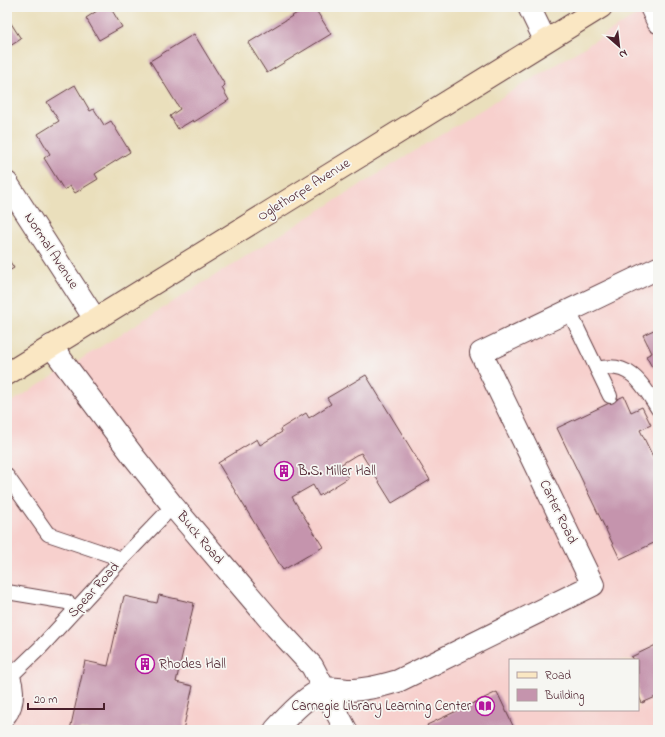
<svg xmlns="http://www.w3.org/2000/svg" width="665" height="737" viewBox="0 0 665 737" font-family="'Indie Flower',sans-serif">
<rect width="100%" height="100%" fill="#f6f6f2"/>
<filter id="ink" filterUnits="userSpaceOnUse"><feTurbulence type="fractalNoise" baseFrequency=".025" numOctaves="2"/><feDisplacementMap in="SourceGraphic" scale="8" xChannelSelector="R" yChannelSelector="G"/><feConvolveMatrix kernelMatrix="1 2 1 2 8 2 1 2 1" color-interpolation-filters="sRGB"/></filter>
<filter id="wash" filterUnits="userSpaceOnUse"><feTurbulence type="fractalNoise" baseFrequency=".012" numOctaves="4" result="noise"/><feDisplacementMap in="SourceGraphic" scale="16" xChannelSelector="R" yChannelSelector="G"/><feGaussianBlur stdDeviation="0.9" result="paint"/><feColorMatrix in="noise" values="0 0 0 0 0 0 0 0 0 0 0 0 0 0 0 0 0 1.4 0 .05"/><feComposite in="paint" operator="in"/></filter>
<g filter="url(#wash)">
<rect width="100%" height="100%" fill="#eadfbc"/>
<path fill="#f7d0cd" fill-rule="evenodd" d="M 650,7 L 658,7 L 658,730 L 7,730 L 7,405 L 471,116 ZM 510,660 L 638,660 L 638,710 L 510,710 Z"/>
<g id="blocks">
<g fill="#c594ad">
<path d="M 103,7 L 110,7 L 122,27 L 99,40 L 86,18 Z"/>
<path d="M 307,7 L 314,7 L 331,34 L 267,73 L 248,43 Z"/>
<path d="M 7,17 L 21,39 L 7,48 Z"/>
<path d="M 194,34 L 225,85 L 222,88 L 229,100 L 194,122 L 193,120 L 178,129 L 170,116 L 180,109 L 150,61 Z"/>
<path d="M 75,85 L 90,111 L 94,109 L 104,125 L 111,121 L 130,152 L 95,174 L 98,179 L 75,193 L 70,186 L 64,190 L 44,158 L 50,154 L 38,134 L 59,121 L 47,102 Z"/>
<path d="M 7,257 L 14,268 L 7,272 Z"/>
<path d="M 658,328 L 658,368 L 657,365 L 652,367 L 646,356 L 652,353 L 643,335 Z"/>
<path d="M 366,375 L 430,480 L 392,503 L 361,453 L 356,455 L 340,465 L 348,478 L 319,496 L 313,485 L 292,497 L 323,547 L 283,570 L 218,463 L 257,439 L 260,445 L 282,432 L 280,429 L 306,413 L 309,418 L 331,404 L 327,398 Z"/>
<path d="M 624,396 L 631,412 L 642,407 L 651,425 L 640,430 L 658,467 L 658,541 L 620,559 L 557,428 Z"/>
<path d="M 159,595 L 194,603 L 176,682 L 193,686 L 183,730 L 70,730 L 85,661 L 108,666 L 124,596 L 157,603 Z"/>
<path d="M 658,644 L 658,696 L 642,703 L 638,695 L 638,660 L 633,660 L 631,657 Z"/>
<path d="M 497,692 L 515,730 L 430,730 L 427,725 Z"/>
</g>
</g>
</g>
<g filter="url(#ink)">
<use href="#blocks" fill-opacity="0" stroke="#623c41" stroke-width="1"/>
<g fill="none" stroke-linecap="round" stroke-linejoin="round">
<defs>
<g id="lane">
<path d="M 569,311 L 610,396"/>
<path d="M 597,369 C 630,360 643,385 658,409"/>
<path d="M 7,476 L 48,534 L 122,559"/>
<path d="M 7,592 L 67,602 L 76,609"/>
<path d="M 7,664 C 17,680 21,703 7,719"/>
<path d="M 13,674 L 40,648 L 122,559 L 173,506"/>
</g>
<g id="street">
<path d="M 529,7 L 545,40"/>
<path d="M 651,7 L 658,22"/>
<path d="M 7,183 L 95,319"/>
<path d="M 51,346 L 134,457 L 173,506 L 276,627 L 312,666 L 346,730"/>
<path d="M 275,730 C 286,718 309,693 325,689 C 332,687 342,690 349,690 C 366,690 381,686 398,681 L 593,585 L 481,353 L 658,268"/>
</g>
<path id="secondary" d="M 7,374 L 601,7"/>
</defs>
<use href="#lane" stroke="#623c41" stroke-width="16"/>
<use href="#street" stroke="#623c41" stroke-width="24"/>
<use href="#secondary" stroke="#623c41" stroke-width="24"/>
<use href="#lane" stroke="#fff" stroke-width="14"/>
<use href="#street" stroke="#fff" stroke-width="22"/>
<use href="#secondary" stroke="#fae7c3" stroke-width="22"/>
</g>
</g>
<defs>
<symbol id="building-ring" viewBox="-11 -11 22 22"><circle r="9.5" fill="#f6f6f2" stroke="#b5179e" stroke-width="1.5"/><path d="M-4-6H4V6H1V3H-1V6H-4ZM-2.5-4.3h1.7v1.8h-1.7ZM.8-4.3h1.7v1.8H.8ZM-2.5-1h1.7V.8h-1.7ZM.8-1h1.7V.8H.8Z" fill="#b5179e"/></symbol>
<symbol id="library-ring" viewBox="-11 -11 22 22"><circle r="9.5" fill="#f6f6f2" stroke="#b5179e" stroke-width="1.5"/><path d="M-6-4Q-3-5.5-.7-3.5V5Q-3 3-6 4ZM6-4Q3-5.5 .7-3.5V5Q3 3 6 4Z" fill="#b5179e"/></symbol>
</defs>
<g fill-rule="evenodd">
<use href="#building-ring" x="273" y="460" width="22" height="22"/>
<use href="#building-ring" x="134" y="653" width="22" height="22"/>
<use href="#library-ring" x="474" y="695" width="22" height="22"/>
</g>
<g text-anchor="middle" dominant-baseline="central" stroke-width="3.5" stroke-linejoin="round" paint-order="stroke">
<g font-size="14" fill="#4a1f2b" stroke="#f6f6f2">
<text transform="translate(304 190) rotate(-32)">Oglethorpe Avenue</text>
<text transform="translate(51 251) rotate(57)">Normal Avenue</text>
<text transform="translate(558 512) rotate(64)">Carter Road</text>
<text transform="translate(200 538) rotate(50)">Buck Road</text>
<text transform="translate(94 590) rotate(-48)">Spear Road</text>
</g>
<g font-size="14" fill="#4a1f2b" stroke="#f6f6f2" text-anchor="start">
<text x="298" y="471">B.S. Miller Hall</text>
<text x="159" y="664">Rhodes Hall</text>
<text x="471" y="706" text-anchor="end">Carnegie Library Learning Center</text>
</g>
</g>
<rect width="665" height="737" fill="none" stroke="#f6f6f2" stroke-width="24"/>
<rect x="509" y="659" width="130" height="52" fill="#f6f6f2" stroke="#b1a0a2"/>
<rect x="517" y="672" width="20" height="6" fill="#fae7c3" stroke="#b1a0a2"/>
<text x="545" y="679" font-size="12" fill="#4a1f2b">Road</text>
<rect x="517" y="689" width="20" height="12" fill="#c594ad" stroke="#b1a0a2"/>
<text x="545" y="699" font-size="12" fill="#4a1f2b">Building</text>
<g transform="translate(619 46) rotate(152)" stroke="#f6f6f2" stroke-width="3" paint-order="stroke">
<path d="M0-3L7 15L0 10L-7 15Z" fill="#4a1f2b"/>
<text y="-6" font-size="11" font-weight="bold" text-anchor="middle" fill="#4a1f2b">N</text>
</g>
<path d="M28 703v6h76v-6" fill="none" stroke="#4a1f2b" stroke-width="2"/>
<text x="34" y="703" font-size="12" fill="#4a1f2b" stroke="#f6f6f2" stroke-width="3" paint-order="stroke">20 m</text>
</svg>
